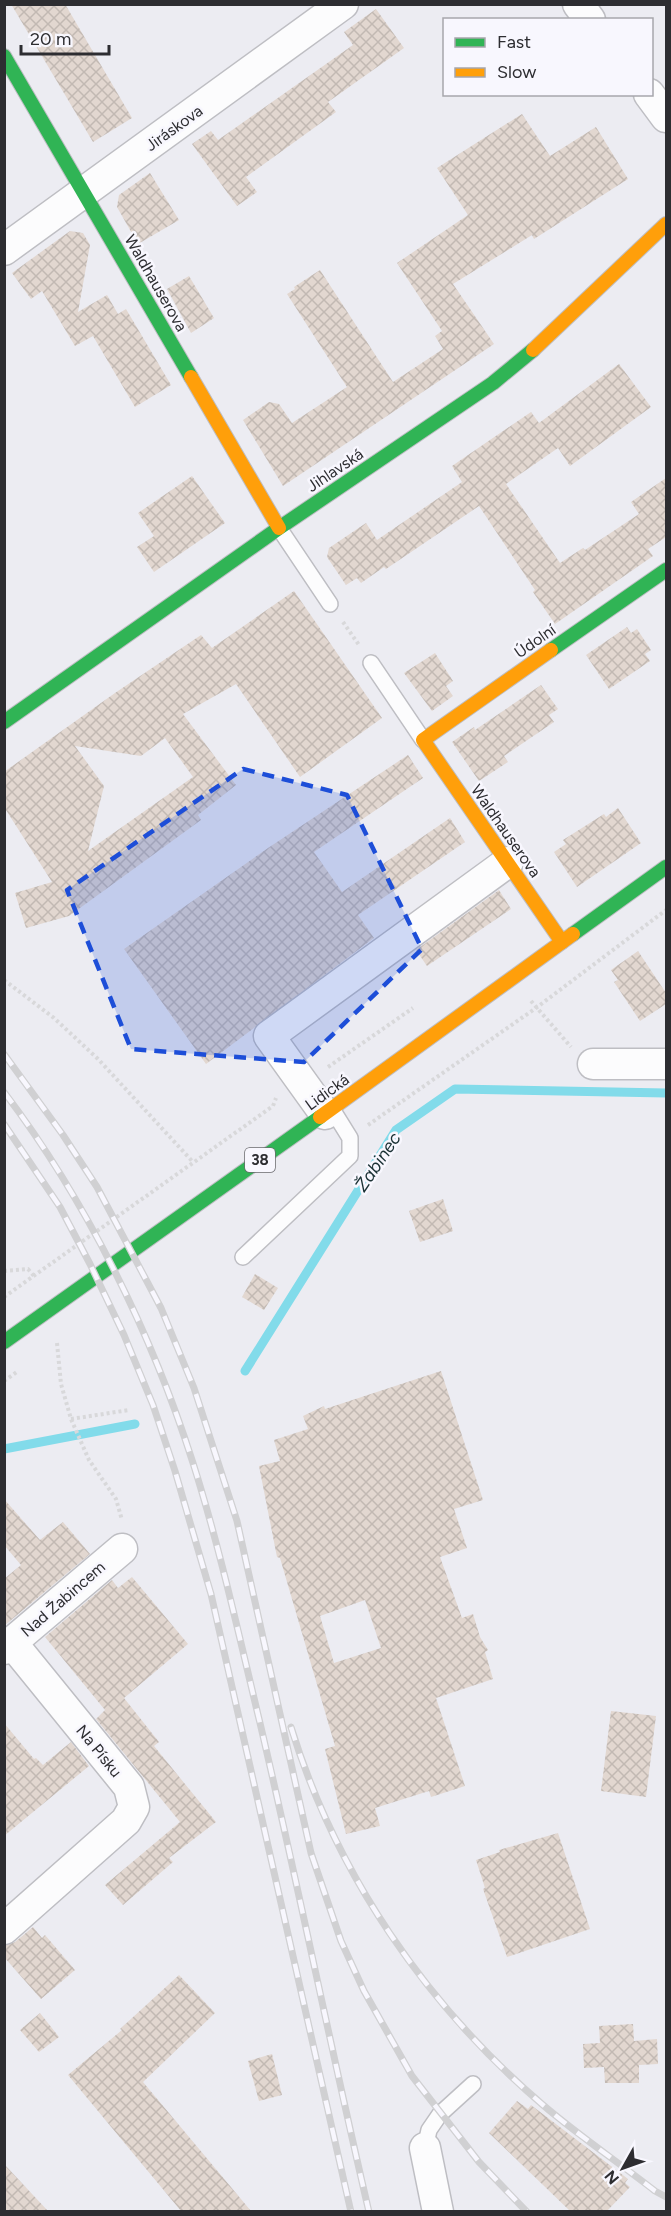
<svg xmlns="http://www.w3.org/2000/svg" width="671" height="2216" viewBox="0 0 671 2216" font-family="Figtree,sans-serif">
<defs>
<pattern id="building-cross-hatch" width="8" height="8" patternUnits="userSpaceOnUse" patternTransform="scale(1.5)"><rect width="8" height="8" fill="#e2d7d0"/><path d="M0 0l8 8M0 8l8-8" fill="none" stroke="#c2b9b3"/></pattern>
</defs>
<rect width="100%" height="100%" fill="#ececf2"/>
<g fill="none" stroke-linecap="round" stroke-linejoin="round">
<g stroke="#82dbea" stroke-width="9">
<path d="M 245,1371 L 396,1130 L 455,1089 L 666,1093"/>
<path d="M 4,1449 L 135,1424"/>
</g>
</g>
<g fill="url(#building-cross-hatch)" fill-rule="evenodd">
<path d="M 11,4 L 65,4 L 132,118 L 93,142 Z"/>
<path d="M 376,9 L 404,48 L 328,102 L 336,112 L 246,177 L 257,192 L 237,206 L 192,144 L 211,131 L 218,140 L 353,45 L 344,32 Z"/>
<path d="M 522,114 L 550,156 L 596,127 L 628,179 L 534,239 L 532,235 L 453,284 L 494,344 L 283,486 L 243,420 L 269,402 L 279,404 L 292,423 L 347,387 L 287,294 L 295,289 L 294,287 L 320,270 L 393,382 L 443,349 L 435,336 L 442,331 L 397,263 L 468,215 L 437,168 Z"/>
<path d="M 150,173 L 179,220 L 138,244 L 117,207 L 119,195 Z"/>
<path d="M 70,231 L 83,233 L 90,245 L 78,312 L 107,295 L 118,314 L 126,309 L 171,385 L 135,407 L 93,336 L 75,346 L 42,291 L 31,299 L 12,273 Z"/>
<path d="M 189,276 L 214,318 L 191,333 L 167,289 Z"/>
<path d="M 619,364 L 651,407 L 570,466 L 558,448 L 506,484 L 560,563 L 583,548 L 585,550 L 639,514 L 631,502 L 666,478 L 666,537 L 648,549 L 653,556 L 555,624 L 533,592 L 535,590 L 479,506 L 386,569 L 384,567 L 361,583 L 357,578 L 346,585 L 327,557 L 329,548 L 366,523 L 377,540 L 462,482 L 452,466 L 531,412 L 539,423 Z"/>
<path d="M 192,476 L 225,523 L 154,572 L 137,547 L 154,536 L 138,513 Z"/>
<path d="M 294,591 L 382,718 L 300,777 L 236,684 L 183,714 L 236,785 L 198,815 L 201,820 L 69,916 L 26,928 L 15,893 L 52,882 L 4,807 L 4,772 L 115,693 L 201,635 L 212,648 ZM 165,738 L 193,777 L 88,851 L 104,786 L 75,746 L 141,756 Z"/>
<path d="M 627,627 L 631,633 L 637,629 L 651,650 L 645,654 L 650,661 L 609,689 L 586,655 Z"/>
<path d="M 435,653 L 453,681 L 446,686 L 453,696 L 432,711 L 404,673 Z"/>
<path d="M 541,685 L 558,709 L 549,715 L 554,722 L 504,756 L 508,762 L 479,781 L 452,742 L 474,727 L 475,730 Z"/>
<path d="M 408,755 L 423,778 L 314,852 L 342,892 L 450,818 L 465,842 L 358,915 L 374,938 L 206,1064 L 124,949 L 268,848 Z"/>
<path d="M 618,808 L 641,843 L 577,887 L 554,852 L 566,844 L 563,840 L 604,814 L 606,817 Z"/>
<path d="M 499,890 L 511,909 L 427,966 L 416,950 Z"/>
<path d="M 638,951 L 666,993 L 666,1004 L 640,1021 L 614,982 L 618,980 L 611,970 Z"/>
<path d="M 443,1199 L 453,1231 L 420,1242 L 409,1211 Z"/>
<path d="M 255,1274 L 278,1288 L 264,1310 L 242,1297 Z"/>
<path d="M 441,1371 L 483,1500 L 454,1509 L 467,1548 L 440,1557 L 462,1618 L 473,1614 L 480,1637 L 488,1650 L 485,1652 L 493,1679 L 436,1698 L 465,1786 L 431,1797 L 429,1791 L 375,1808 L 380,1826 L 346,1834 L 325,1749 L 335,1746 L 280,1558 L 277,1557 L 259,1466 L 280,1461 L 274,1440 L 308,1429 L 303,1416 L 324,1406 L 325,1409 ZM 365,1600 L 381,1648 L 334,1663 L 320,1616 Z"/>
<path d="M 4,1499 L 40,1540 L 63,1522 L 90,1554 L 4,1626 L 4,1579 L 21,1565 L 4,1545 Z"/>
<path d="M 132,1577 L 188,1644 L 124,1698 L 159,1742 L 154,1746 L 216,1822 L 169,1858 L 173,1862 L 123,1905 L 105,1885 L 180,1822 L 96,1719 L 105,1710 L 45,1637 L 112,1580 L 118,1588 Z"/>
<path d="M 611,1711 L 656,1716 L 646,1797 L 601,1791 Z"/>
<path d="M 4,1723 L 34,1759 L 36,1758 L 43,1765 L 71,1742 L 89,1766 L 4,1836 Z"/>
<path d="M 558,1833 L 590,1929 L 507,1957 L 483,1889 L 485,1888 L 476,1860 L 500,1852 L 499,1850 Z"/>
<path d="M 33,1927 L 42,1938 L 45,1935 L 75,1970 L 41,1999 L 4,1957 L 4,1946 L 15,1942 Z"/>
<path d="M 179,1975 L 215,2013 L 143,2082 L 251,2211 L 181,2211 L 68,2075 L 122,2030 L 120,2029 Z"/>
<path d="M 40,2013 L 59,2037 L 39,2052 L 20,2030 Z"/>
<path d="M 633,2024 L 634,2041 L 657,2039 L 658,2064 L 639,2065 L 639,2083 L 605,2083 L 604,2067 L 584,2068 L 583,2044 L 600,2043 L 599,2026 Z"/>
<path d="M 272,2054 L 282,2095 L 259,2101 L 248,2061 Z"/>
<path d="M 517,2101 L 528,2109 L 531,2105 L 628,2179 L 625,2183 L 630,2187 L 607,2211 L 570,2211 L 489,2133 Z"/>
<path d="M 4,2164 L 48,2211 L 4,2211 Z"/>
</g>
<g fill="none" stroke-linecap="round" stroke-linejoin="round">
<defs>
<g id="lane">
<path d="M 279,528 L 330,604"/>
<path d="M 371,663 L 423,740"/>
<path d="M 243,1257 L 350,1156 L 350,1138 L 332,1109"/>
<path d="M 425,2148 L 429,2130 L 440,2114 L 473,2084"/>
</g>
<g id="street">
<path d="M 578,4 L 590,20"/>
<path d="M 649,94 L 666,117"/>
<path d="M 4,250 L 343,4"/>
<path d="M 593,1064 L 666,1064"/>
<path d="M 325,1114 L 269,1036 L 508,862"/>
<path d="M 4,1649 L 122,1549"/>
<path d="M 4,1929 L 126,1821 L 134,1807 L 129,1787 L 12,1643"/>
<path d="M 425,2148 L 438,2212"/>
</g>
<g id="fast">
<path d="M 4,56 L 191,377"/>
<path d="M 551,650 L 666,570"/>
<path d="M 4,722 L 279,528 L 493,383 L 533,350"/>
<path d="M 573,934 L 666,867"/>
<path d="M 4,1342 L 320,1117"/>
</g>
<g id="slow">
<path d="M 533,350 L 666,224"/>
<path d="M 191,377 L 279,528"/>
<path d="M 551,650 L 423,740 L 562,942"/>
<path d="M 320,1117 L 573,934"/>
</g>
</defs>
<use href="#lane" stroke="#bebec3" stroke-width="18"/>
<use href="#street" stroke="#bebec3" stroke-width="33"/>
<use href="#fast" stroke="#bebec3" stroke-width="16"/>
<use href="#slow" stroke="#bebec3" stroke-width="16"/>
<g stroke="#d8d8da" stroke-width="4" stroke-dasharray="3 3" stroke-linecap="butt">
<path d="M 343,622 L 359,645"/>
<path d="M 4,980 L 54,1018 L 98,1059 L 193,1162"/>
<path d="M 531,1001 L 571,1047"/>
<path d="M 328,1067 L 413,1008"/>
<path d="M 368,1125 L 536,1008 L 666,910"/>
<path d="M 4,1271 L 28,1269 L 34,1276"/>
<path d="M 4,1297 L 273,1106 L 276,1098"/>
<path d="M 57,1343 L 61,1384 L 71,1419 L 89,1460 L 116,1499 L 122,1520"/>
<path d="M 4,1381 L 18,1371"/>
<path d="M 71,1419 L 129,1410"/>
</g>
<use href="#lane" stroke="#fcfcfd" stroke-width="15"/>
<use href="#street" stroke="#fcfcfd" stroke-width="30"/>
<use href="#fast" stroke="#30b455" stroke-width="14"/>
<use href="#slow" stroke="#ff9f0a" stroke-width="14"/>
<defs>
<g id="rail">
<path d="M 4,1054 L 63,1135 L 97,1187 L 161,1308 L 194,1388 L 237,1521 L 311,1853 L 341,1941 L 364,1991 L 412,2076 L 479,2162 L 527,2212"/>
<path d="M 4,1092 C 86,1200 152,1334 193,1463 C 220,1548 239,1636 260,1723 C 298,1885 331,2049 369,2212"/>
<path d="M 4,1124 L 60,1207 L 90,1264 L 124,1335 L 153,1405 L 175,1471 L 211,1594 L 351,2212"/>
<path d="M 291,1727 C 336,1874 426,2005 543,2105 C 578,2135 618,2162 655,2191 L 666,2197"/>
</g>
</defs>
<use href="#rail" stroke="#d0d0d2" stroke-width="7"/>
<use href="#rail" stroke="#f8f7fe" stroke-width="4.5" stroke-dasharray="14" stroke-linecap="butt"/>
</g>
<path fill="#1d4ed8" fill-opacity="0.2" stroke="#1d4ed8" stroke-width="4.5" stroke-dasharray="12 8" stroke-linejoin="round" d="M 243,769 L 347,795 L 422,949 L 304,1062 L 131,1049 L 67,890 Z"/>
<g text-anchor="middle" dominant-baseline="central" stroke-width="5" stroke-linejoin="round" paint-order="stroke">
<rect fill="#f8f7fe" stroke="#6a6a6e" stroke-width="1.5" x="245" y="1148" width="30" height="24" rx="4.5"/>
<g font-size="15" font-weight="bold" fill="#2d2d31">
<text x="260" y="1160">38</text>
</g>
<g font-size="16" fill="#2d2d31" stroke="#f8f7fe">
<text transform="translate(174 128) rotate(-36)">Jiráskova</text>
<text transform="translate(156 283) rotate(60)">Waldhauserova</text>
<text transform="translate(335 470) rotate(-34)">Jihlavská</text>
<text transform="translate(535 641) rotate(-35)">Údolní</text>
<text transform="translate(506 831) rotate(55)">Waldhauserova</text>
<text transform="translate(327 1092) rotate(-36)">Lidická</text>
<text transform="translate(63 1599) rotate(-41)">Nad Žabincem</text>
<text transform="translate(99 1751) rotate(51)">Na Písku</text>
</g>
<g font-size="18" font-style="italic" fill="#1a3134" stroke="#f8f7fe">
<text transform="translate(378 1162) rotate(-56)">Žabinec</text>
</g>
</g>
<rect width="671" height="2216" fill="none" stroke="#2d2d31" stroke-width="12"/>
<rect x="443" y="18" width="210" height="78" fill="#f8f7fe" stroke="#a7a6ac" stroke-width="1.5"/>
<rect x="455" y="38" width="30" height="9" fill="#30b455" stroke="#a7a6ac" stroke-width="1.5"/>
<text x="497" y="48" font-size="18" fill="#2d2d31">Fast</text>
<rect x="455" y="68" width="30" height="9" fill="#ff9f0a" stroke="#a7a6ac" stroke-width="1.5"/>
<text x="497" y="78" font-size="18" fill="#2d2d31">Slow</text>
<g transform="translate(623 2168) rotate(230)" stroke="#f8f7fe" stroke-width="4.5" paint-order="stroke">
<path d="M0-4.5L10 22L0 15L-10 22Z" fill="#2d2d31"/>
<text y="-9" font-size="16" font-weight="bold" text-anchor="middle" fill="#2d2d31">N</text>
</g>
<path d="M21 45v9h88v-9" fill="none" stroke="#2d2d31" stroke-width="3"/>
<text x="30" y="45" font-size="18" fill="#2d2d31" stroke="#f8f7fe" stroke-width="4.5" paint-order="stroke">20 m</text>
</svg>
